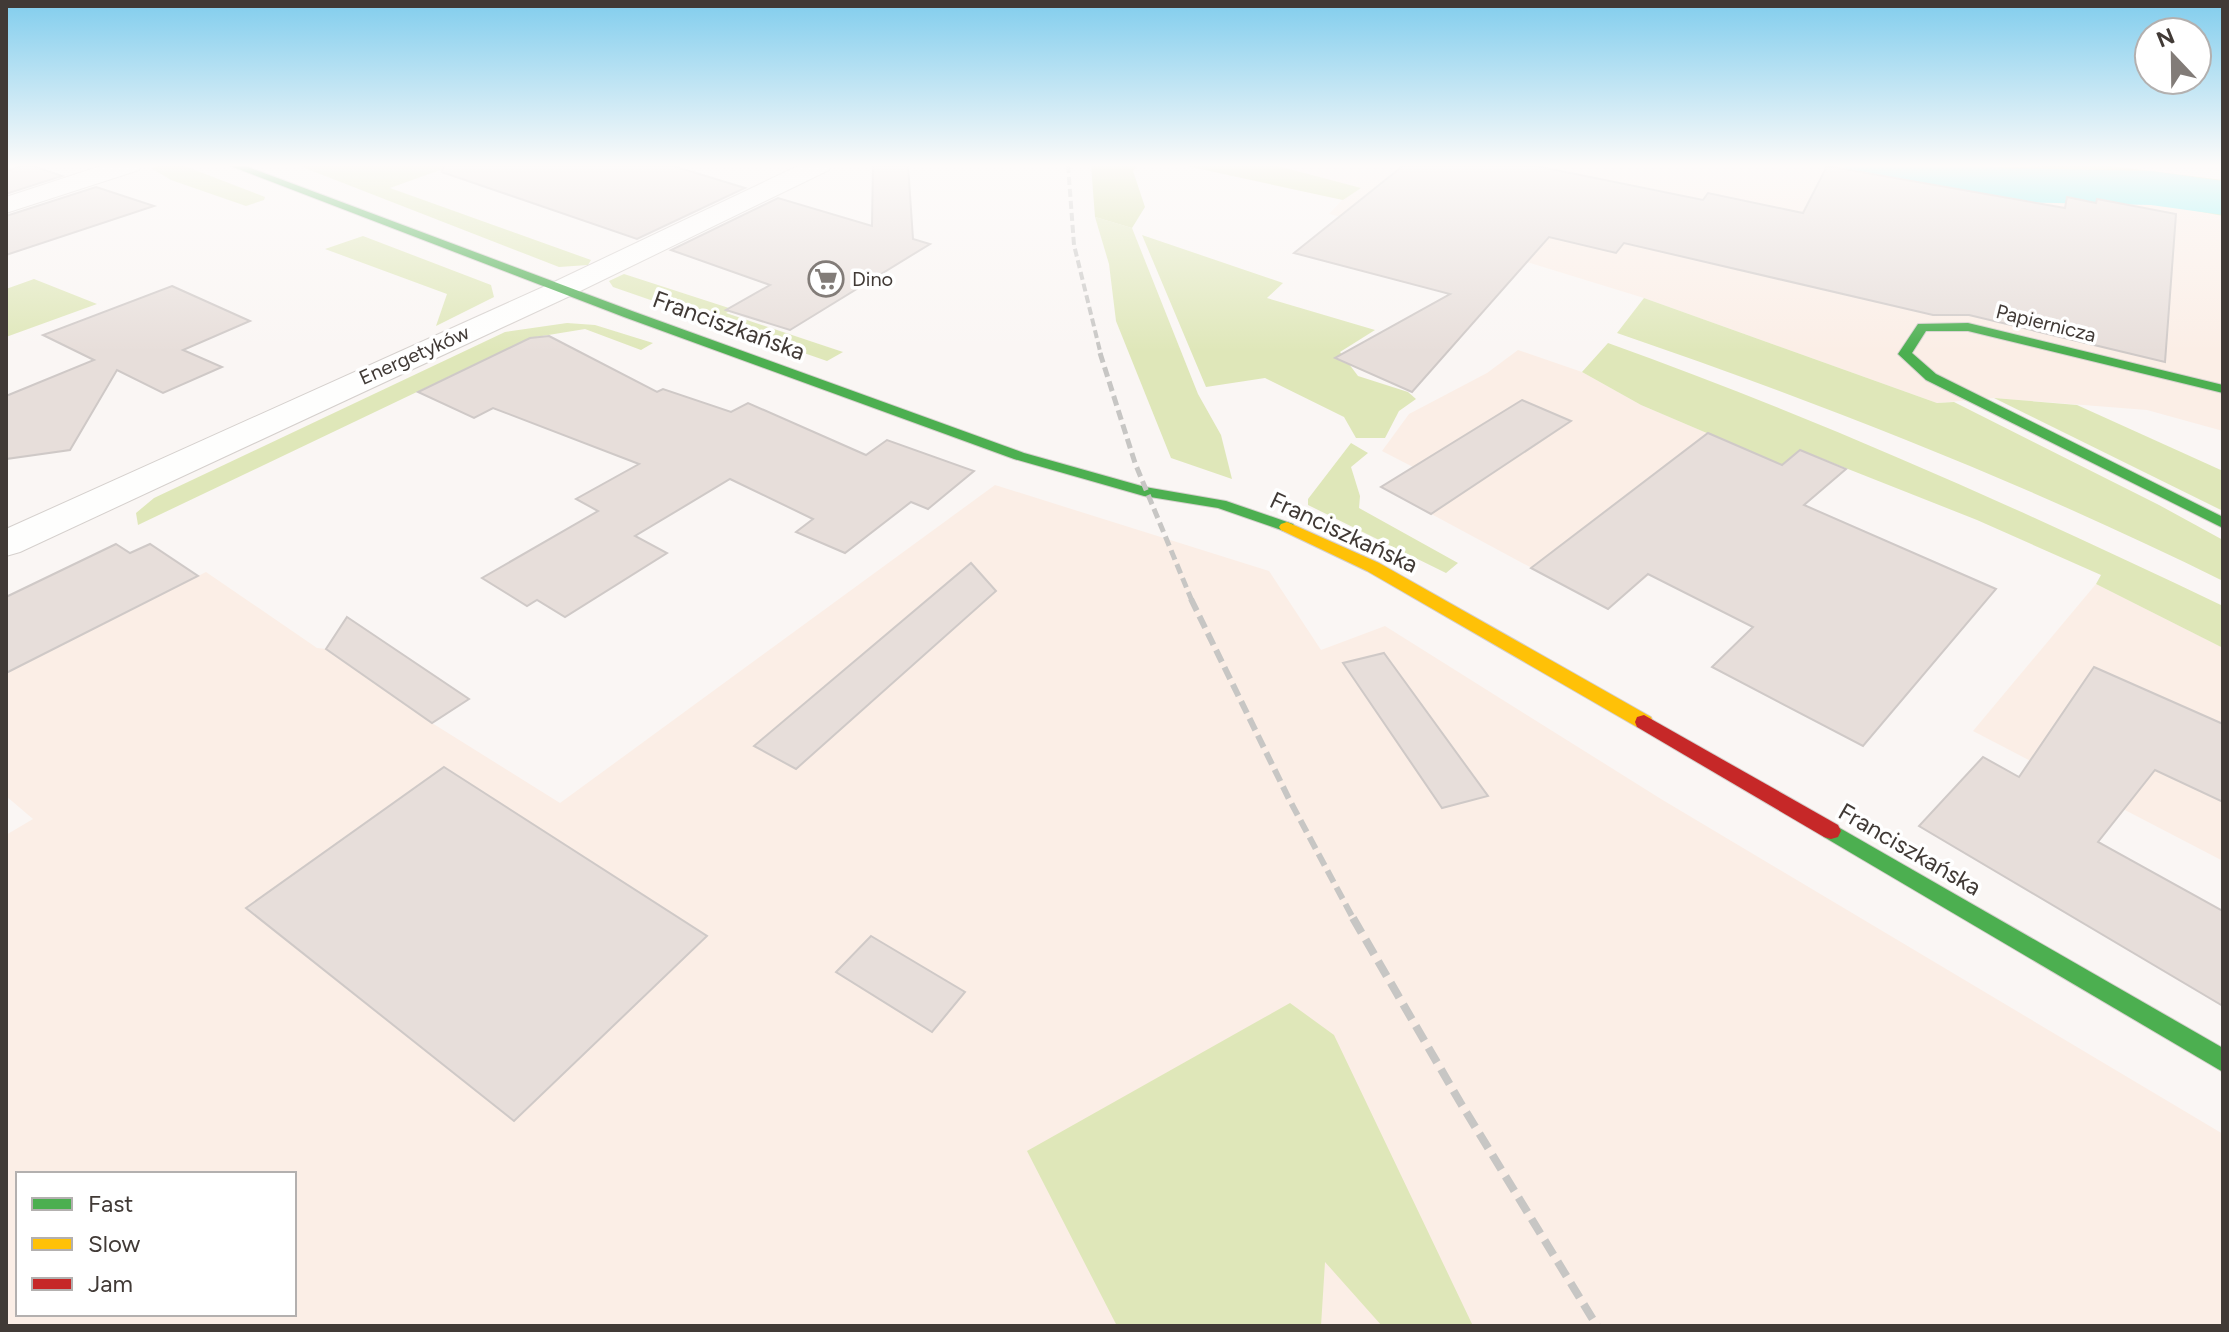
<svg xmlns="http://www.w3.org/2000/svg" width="2229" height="1332" viewBox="0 0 2229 1332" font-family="Figtree,sans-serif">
<rect width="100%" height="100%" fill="#faf6f4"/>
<g fill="#fbeee6" fill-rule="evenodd">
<path d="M 1182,165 L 1838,165 L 2019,196 L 2106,194 L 2223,216 L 2223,431 L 2147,410 L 1994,398 L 1937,403 L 1644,298 L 1527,262 L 1329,214 L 1342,200 Z"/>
<path d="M 1518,350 L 1582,372 L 1641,405 L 1782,465 L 1608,609 L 1381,487 L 1413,467 L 1382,451 L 1409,414 L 1487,373 Z"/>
<path d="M 995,485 L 1269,571 L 1321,650 L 1385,626 L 1661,799 L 2223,1134 L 2223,1326 L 6,1326 L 6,835 L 33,819 L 6,796 L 6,673 L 206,572 L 317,648 L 326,649 L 432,723 L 560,803 ZM 18,1174 L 294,1174 L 294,1314 L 18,1314 Z"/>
<path d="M 2096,584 L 2223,648 L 2223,861 L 1973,731 Z"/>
</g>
<g fill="#dfe7b9">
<path d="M 161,165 L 182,165 L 265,197 L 264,200 L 246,206 L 171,180 L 151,168 Z"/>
<path d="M 297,165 L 454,165 L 390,188 L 591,260 L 588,265 L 559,267 Z"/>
<path d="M 1095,217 L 1132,228 L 1198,394 L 1221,435 L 1232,479 L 1171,458 L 1116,321 L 1109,264 Z"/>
<path d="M 1142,235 L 1283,283 L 1267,298 L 1375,330 L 1340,352 L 1358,376 L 1408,392 L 1416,399 L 1399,411 L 1385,438 L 1356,438 L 1344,417 L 1265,378 L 1206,387 Z"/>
<path d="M 363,236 L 491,285 L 494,297 L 436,326 L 447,294 L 325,249 Z"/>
<path d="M 624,274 L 732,309 L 726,313 L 843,352 L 827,361 L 613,287 L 609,281 Z"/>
<path d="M 34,279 L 97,304 L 6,337 L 6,289 Z"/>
<path d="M 1644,298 L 1937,403 L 1954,402 L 2159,505 L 2223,540 L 2223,581 C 2027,484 1824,404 1617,333 Z"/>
<path d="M 567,323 L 595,325 L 653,343 L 641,350 L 585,329 L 530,338 L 138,525 L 136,513 L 154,498 L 505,332 Z"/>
<path d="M 1608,343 C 1818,418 2022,510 2223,606 L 2223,648 L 2096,584 L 2101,575 L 1977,520 L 1800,450 L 1782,465 L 1641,405 L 1582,372 Z"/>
<path d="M 1994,398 L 2077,405 L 2223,471 L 2223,511 Z"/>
<path d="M 1351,443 L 1368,453 L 1351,467 L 1360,496 L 1359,508 L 1458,563 L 1446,573 L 1308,505 L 1308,499 Z"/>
<path d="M 1290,1003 L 1334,1035 L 1473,1326 L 1382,1326 L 1325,1262 L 1321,1326 L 1117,1326 L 1027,1151 Z"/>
</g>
<g fill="#d8e1a9">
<path d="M 1091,165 L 1138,165 L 1133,171 L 1145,207 L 1132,228 L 1095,217 Z"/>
<path d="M 1182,165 L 1274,165 L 1361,188 L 1343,200 Z"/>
<path d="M 1838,165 L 1925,165 L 1960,171 L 1962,168 L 2103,165 L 2223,180 L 2223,216 L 2106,194 L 2019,196 Z"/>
</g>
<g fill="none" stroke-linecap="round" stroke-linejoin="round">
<path fill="#88f2f4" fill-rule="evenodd" d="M 1843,165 L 1981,165 L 2003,168 L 2151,171 L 2223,181 L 2223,215 L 2151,205 L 2003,202 L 1870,181 L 1851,176 Z"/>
</g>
<g fill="#e7deda" stroke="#cfc9c7" stroke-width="2">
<path d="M 24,165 L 30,165 L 62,176 L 6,194 L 6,171 Z"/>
<path d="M 444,165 L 670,165 L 745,188 L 637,239 L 442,172 Z"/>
<path d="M 873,165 L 908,165 L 913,239 L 930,244 L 790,330 L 726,310 L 770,285 L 671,250 L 778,198 L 872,226 Z"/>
<path d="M 1404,165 L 1531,165 L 1703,200 L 1708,193 L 1803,213 L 1827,166 L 2065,208 L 2067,197 L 2096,203 L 2097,199 L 2176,214 L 2165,362 L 1969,315 L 1933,315 L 1624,243 L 1616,253 L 1549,237 L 1412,392 L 1335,358 L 1450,294 L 1294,253 Z"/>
<path d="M 96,187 L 154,206 L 6,255 L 6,216 Z"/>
<path d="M 172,286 L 250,321 L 183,350 L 222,367 L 163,393 L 117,370 L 70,450 L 6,459 L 6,396 L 94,360 L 43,335 Z"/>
<path d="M 549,336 L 657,392 L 663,389 L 731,412 L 748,403 L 866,455 L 887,440 L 974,471 L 928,509 L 911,502 L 845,553 L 796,532 L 813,519 L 730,479 L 635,536 L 667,553 L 565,617 L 537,600 L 527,606 L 482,578 L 598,511 L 576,499 L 639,464 L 493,408 L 474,418 L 418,392 L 530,338 Z"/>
<path d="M 1522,400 L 1571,421 L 1431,514 L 1381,487 Z"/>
<path d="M 1708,433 L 1782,465 L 1800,450 L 1846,469 L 1804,505 L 1996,589 L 1863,746 L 1712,667 L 1753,627 L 1648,574 L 1608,609 L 1531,568 Z"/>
<path d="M 116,544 L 130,553 L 150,544 L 198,576 L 6,673 L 6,597 Z"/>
<path d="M 971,563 L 996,591 L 796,769 L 754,746 Z"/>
<path d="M 347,617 L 469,699 L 432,723 L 326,649 Z"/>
<path d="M 1384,653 L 1488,796 L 1442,808 L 1343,663 Z"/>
<path d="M 2094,667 L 2223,724 L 2223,802 L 2155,770 L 2098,842 L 2223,911 L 2223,1006 L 1919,826 L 1983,757 L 2019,777 Z"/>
<path d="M 444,767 L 707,936 L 514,1121 L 246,908 Z"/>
<path d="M 871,936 L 965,992 L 932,1032 L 836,972 Z"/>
</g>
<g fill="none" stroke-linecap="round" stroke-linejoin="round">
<defs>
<g id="street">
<path d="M 104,165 L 142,165 L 139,170 L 6,213 L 6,197 Z"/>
<path d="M 800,165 L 832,165 L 829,170 L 572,295 L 20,552 L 6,556 L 6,529 L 552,283 Z"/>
</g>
<g id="fast">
<path d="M 228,165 L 243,165 L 632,311 L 1024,453 L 1145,487 L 1226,501 L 1293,524 L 1295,527 L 1287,532 L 1218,508 L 1144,496 L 1014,459 L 624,317 Z"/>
<path d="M 1968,323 L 2223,385 L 2223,393 L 1968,331 L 1926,331 L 1912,353 L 1936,374 L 2223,517 L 2223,528 L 1926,380 L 1898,354 L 1918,324 Z"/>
<path d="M 1831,823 L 2223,1048 L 2223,1072 L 1824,837 L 1821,831 L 1824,825 Z"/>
</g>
<path id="slow" d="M 1287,522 L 1379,563 L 1651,717 L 1653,722 L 1651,727 L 1637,727 L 1367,571 L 1281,530 L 1279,527 L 1281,524 Z"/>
<path id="jam" d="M 1644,715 L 1838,825 L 1841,831 L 1838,837 L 1831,839 L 1824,837 L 1637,727 L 1635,722 L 1637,717 Z"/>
</defs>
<use href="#street" stroke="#d5d0cd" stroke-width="2"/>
<use href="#fast" stroke="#d5d0cd" stroke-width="2"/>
<use href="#slow" stroke="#d5d0cd" stroke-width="2"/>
<use href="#jam" stroke="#d5d0cd" stroke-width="2"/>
<use href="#street" fill="#fefefd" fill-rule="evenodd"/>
<use href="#fast" fill="#4caf50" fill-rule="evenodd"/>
<use href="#slow" fill="#ffc107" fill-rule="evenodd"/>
<use href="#jam" fill="#c62828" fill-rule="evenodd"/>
<path stroke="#c7c6c4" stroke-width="4" stroke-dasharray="8 4" stroke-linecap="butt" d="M 1068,165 L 1074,245 L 1101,355"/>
<path stroke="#c7c6c4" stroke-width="5" stroke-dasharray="10 5" stroke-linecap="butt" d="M 1100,353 L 1135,463 L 1192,601"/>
<path stroke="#c7c6c4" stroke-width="6" stroke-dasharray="13 6" stroke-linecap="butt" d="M 1191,599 L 1289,799 L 1354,920"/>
<path stroke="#c7c6c4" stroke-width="8" stroke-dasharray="17 8" stroke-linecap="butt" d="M 1353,918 L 1460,1102 L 1597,1326"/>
</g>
<linearGradient id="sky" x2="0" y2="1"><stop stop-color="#81cded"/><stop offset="0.47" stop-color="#fdfbfa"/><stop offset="1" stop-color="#fdfbfa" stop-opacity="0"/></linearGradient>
<rect width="2229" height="352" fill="url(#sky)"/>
<defs>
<symbol id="supermarket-ring" viewBox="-11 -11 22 22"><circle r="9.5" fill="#fff" stroke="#827c78" stroke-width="1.5"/><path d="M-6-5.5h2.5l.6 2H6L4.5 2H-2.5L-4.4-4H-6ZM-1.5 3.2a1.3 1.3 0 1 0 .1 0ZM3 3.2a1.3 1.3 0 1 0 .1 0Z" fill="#827c78"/></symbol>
</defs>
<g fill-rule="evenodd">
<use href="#supermarket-ring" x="806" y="259" width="40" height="40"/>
</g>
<g text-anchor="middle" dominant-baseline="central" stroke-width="7" stroke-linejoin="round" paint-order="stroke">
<g font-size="20" fill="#413a36" stroke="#fff" text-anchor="start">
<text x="852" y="279">Dino</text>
</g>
<g font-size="20" fill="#413a36" stroke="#fff">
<text transform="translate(2046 323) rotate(14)">Papiernicza</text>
<text transform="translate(414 355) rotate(-24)">Energetyków</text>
</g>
<g font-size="24" fill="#413a36" stroke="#fff">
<text transform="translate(729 325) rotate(20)">Franciszkańska</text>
<text transform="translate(1344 532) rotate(25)">Franciszkańska</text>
<text transform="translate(1910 849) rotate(30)">Franciszkańska</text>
</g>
</g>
<rect width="2229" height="1332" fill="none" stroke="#413a36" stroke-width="16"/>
<rect x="16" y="1172" width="280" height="144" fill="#ffffff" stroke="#b3b0af" stroke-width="2"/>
<rect x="32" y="1198" width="40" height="12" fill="#4caf50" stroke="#b3b0af" stroke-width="2"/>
<text x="88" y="1212" font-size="24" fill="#413a36">Fast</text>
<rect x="32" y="1238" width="40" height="12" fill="#ffc107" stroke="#b3b0af" stroke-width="2"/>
<text x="88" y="1252" font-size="24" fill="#413a36">Slow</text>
<rect x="32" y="1278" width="40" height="12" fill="#c62828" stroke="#b3b0af" stroke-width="2"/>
<text x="88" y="1292" font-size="24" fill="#413a36">Jam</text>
<g transform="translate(2173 56) rotate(338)"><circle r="38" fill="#ffffff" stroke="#b3b0af" stroke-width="2"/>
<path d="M0-6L14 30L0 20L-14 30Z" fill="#827c78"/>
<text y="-12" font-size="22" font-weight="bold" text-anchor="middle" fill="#413a36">N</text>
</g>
</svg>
